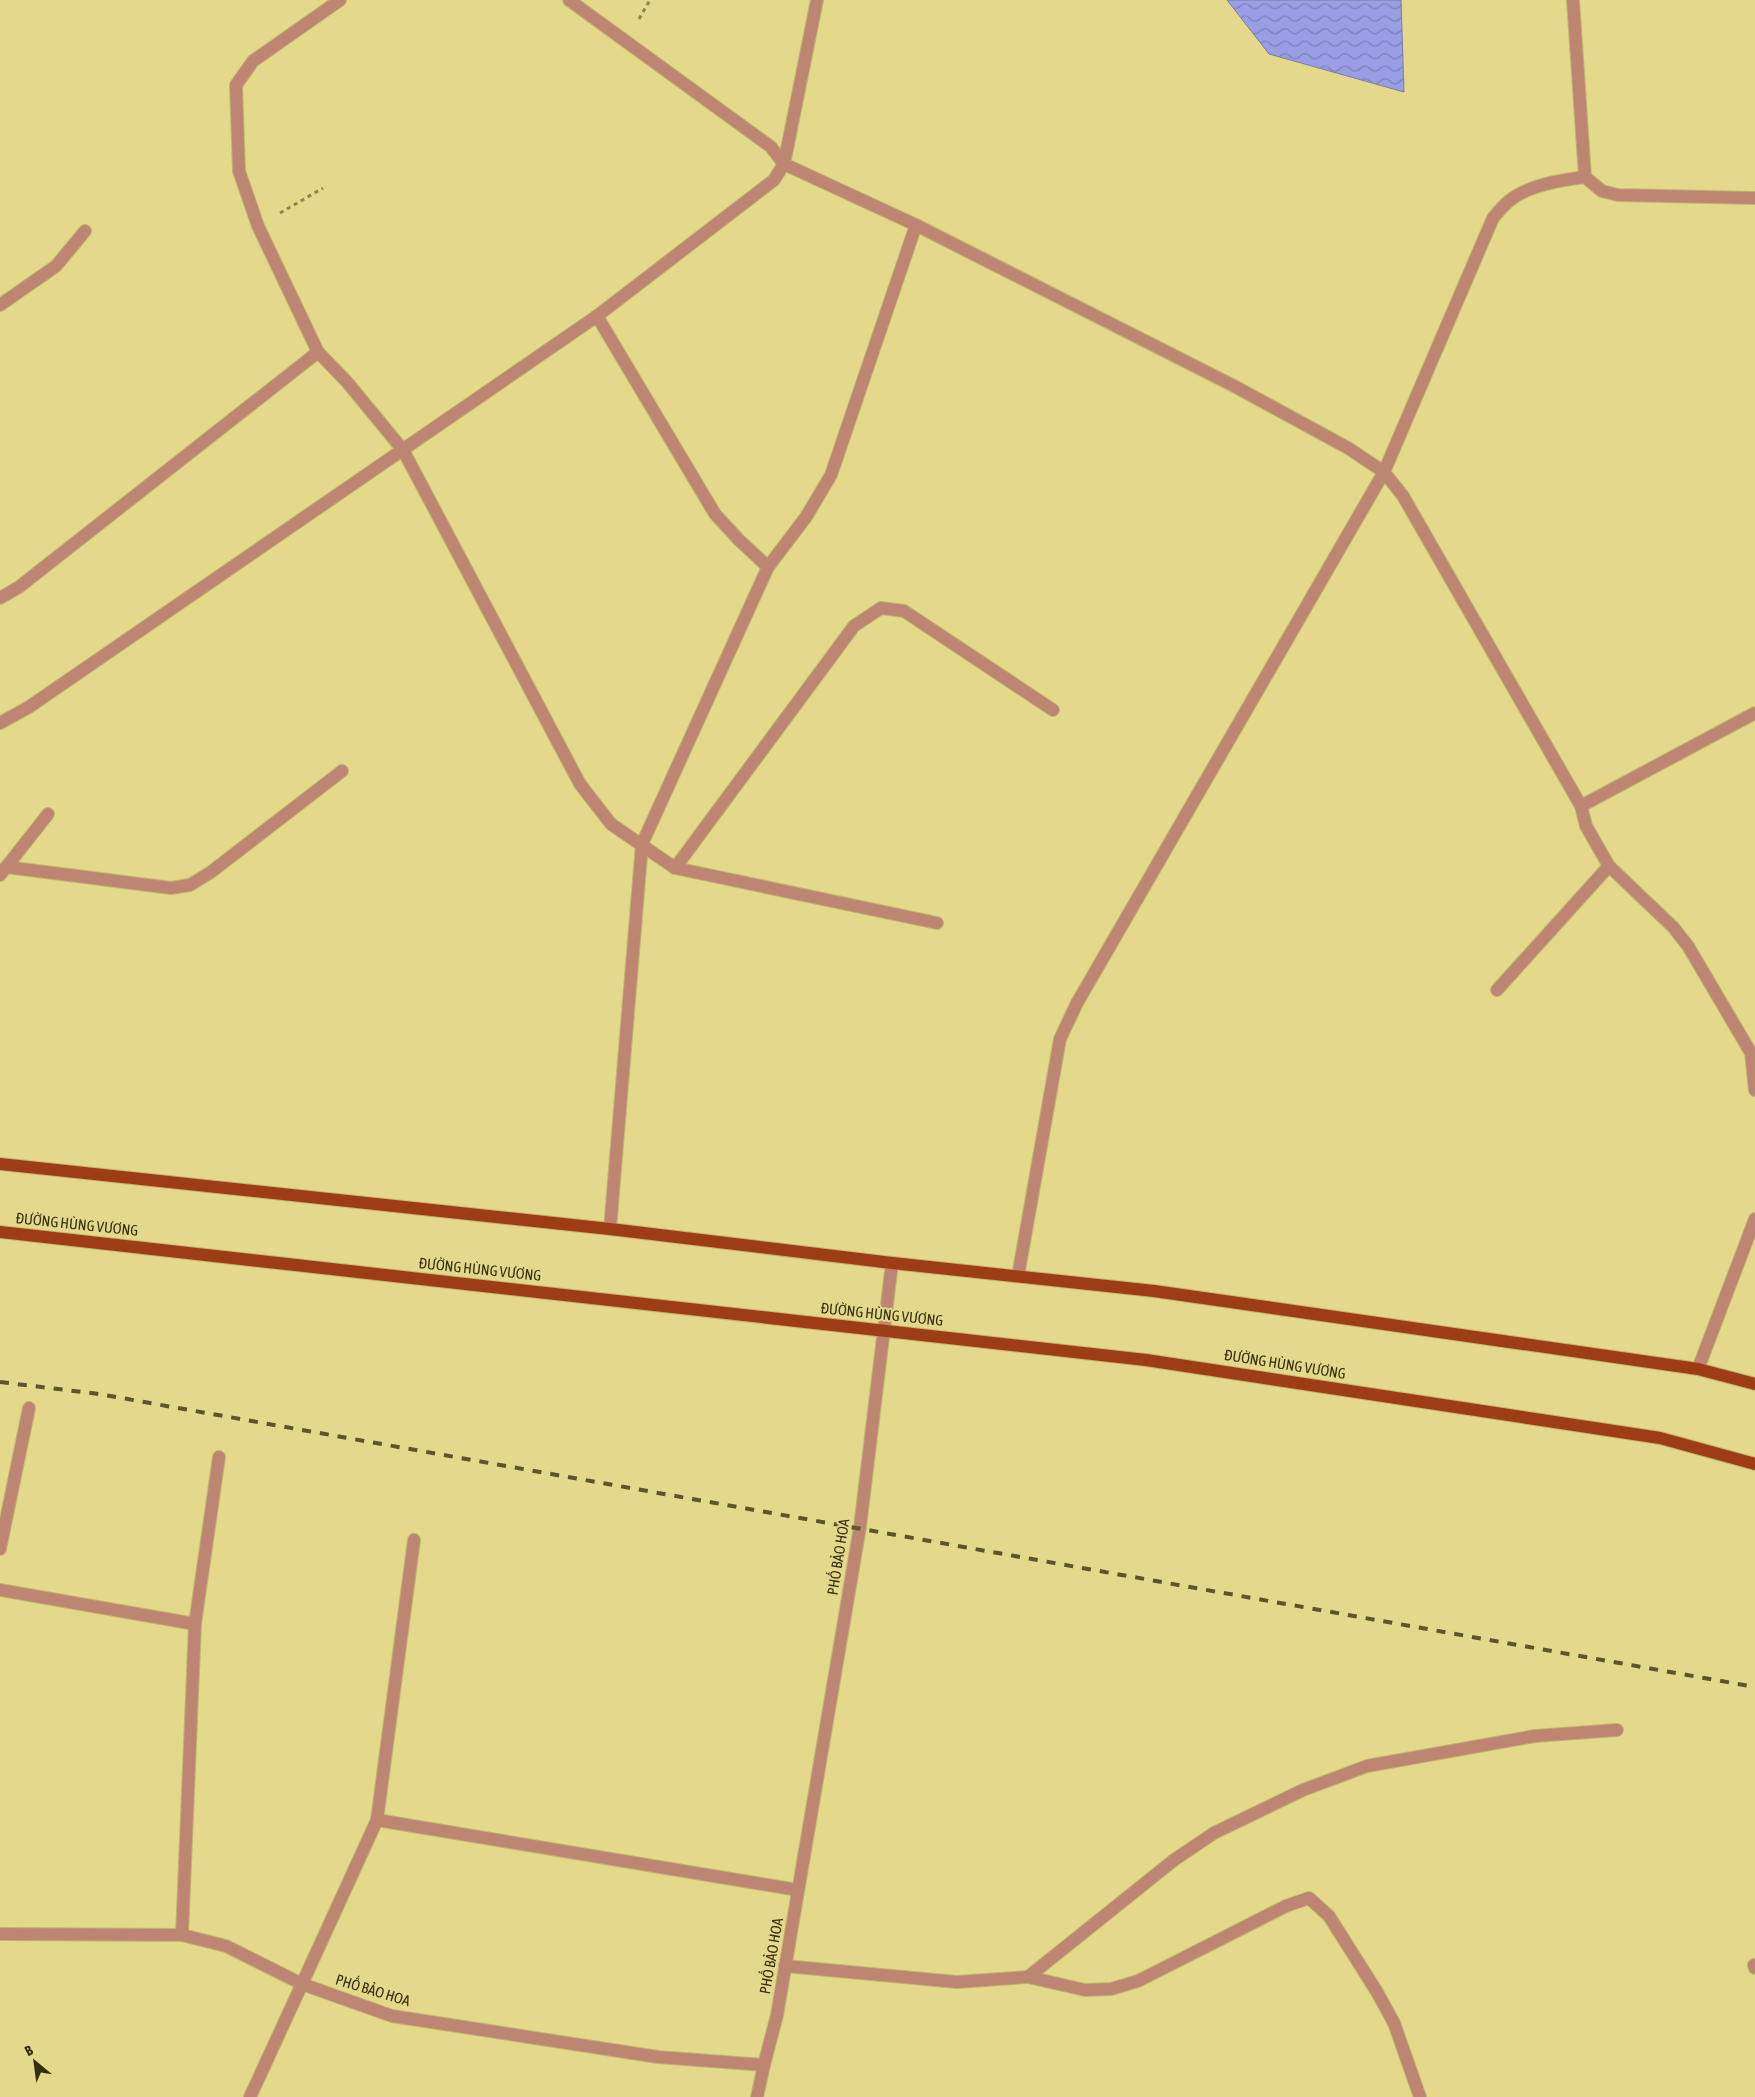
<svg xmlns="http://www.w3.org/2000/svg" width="1755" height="2097" viewBox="0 0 1755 2097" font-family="'Asap Condensed',sans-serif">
<defs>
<pattern id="water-waves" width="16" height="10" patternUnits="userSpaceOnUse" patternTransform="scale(1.25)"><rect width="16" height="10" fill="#999ee5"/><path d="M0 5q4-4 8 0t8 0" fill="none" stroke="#7e81b8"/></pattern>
</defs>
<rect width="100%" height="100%" fill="#e4d88b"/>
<path fill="url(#water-waves)" stroke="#7b7da4" d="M 1227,0 L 1401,0 L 1404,92 L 1269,54 Z"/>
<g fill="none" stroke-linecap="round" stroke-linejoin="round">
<defs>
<g id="service">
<path d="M 0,305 L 56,266 L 85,231"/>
<path d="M 6,867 L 171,888 L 190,885 L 211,872 L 342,771"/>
<path d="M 675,868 L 854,626 L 881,608 L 904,611 L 1053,710"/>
<path d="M 0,875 L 48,814"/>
<path d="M 1497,990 L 1609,866"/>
<path d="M 0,1549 L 29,1408"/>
<path d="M 757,2097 L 764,2065"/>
</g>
<g id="minor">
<path d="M 340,0 L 253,61 L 236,85 L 239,171 L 258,226 L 318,352 L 347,382 L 403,450 L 580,784 L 611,824 L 675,868 L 937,923"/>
<path d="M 569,0 L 771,147 L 784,164 L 916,225 L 1234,386 L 1348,448 L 1384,472 L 1403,496 L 1581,806 L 1586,826 L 1609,866 L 1673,927 L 1688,946 L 1751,1053 L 1755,1090"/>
<path d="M 1573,0 L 1585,177 L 1602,191 L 1618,195 L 1755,198"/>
<path d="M 597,316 L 715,514 L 739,540 L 768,567"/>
<path d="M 0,598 L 19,587 L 318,352"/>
<path d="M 0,723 L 29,707 L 597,316 L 774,180 L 784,164 L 817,0"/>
<path d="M 1581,806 L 1755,713"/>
<path d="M 610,1229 L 642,844 L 768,567 L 806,517 L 831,475 L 916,225"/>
<path d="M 1018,1276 L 1060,1039 L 1077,1003 L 1384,472 L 1493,218 C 1498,212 1503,206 1509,201 C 1528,185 1562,180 1585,177"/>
<path d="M 1698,1369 L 1755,1219"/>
<path d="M 0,1590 L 195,1624"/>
<path d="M 377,1820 L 798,1890"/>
<path d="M 0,1934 L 182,1935 L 226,1946 L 302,1984 L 377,1820 L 414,1540"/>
<path d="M 182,1935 L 195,1624 L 219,1457"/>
<path d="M 1754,1965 L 1755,1968"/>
<path d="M 785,1966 L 957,1982 L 1028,1977 L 1174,1860 L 1214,1833 L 1303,1790 L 1367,1766 L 1535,1736 L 1617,1730"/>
<path d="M 1028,1977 L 1085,1990 L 1111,1989 L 1138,1981 L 1286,1906 L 1309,1898 L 1329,1916 L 1377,1992 L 1394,2023 L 1420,2097"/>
<path d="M 250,2097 L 302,1984 L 392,2016 L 658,2057 L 764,2065 L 777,2015 L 860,1527 L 892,1263"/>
</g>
<g id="primary">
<path d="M 0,1164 L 610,1229 L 892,1263 L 1154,1291 L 1698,1369 L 1755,1384"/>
<path d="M 0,1232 L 1146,1360 L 1660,1438 L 1755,1464"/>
</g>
</defs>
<use href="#service" stroke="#c1b672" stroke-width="14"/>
<use href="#minor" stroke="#c1b672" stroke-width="14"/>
<use href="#primary" stroke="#c1b672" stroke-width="14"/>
<g stroke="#8d854d" stroke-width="3" stroke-dasharray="4 4" stroke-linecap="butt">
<path d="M 639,19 L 650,0"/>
<path d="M 280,213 L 323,188"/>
</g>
<use href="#service" stroke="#bd8673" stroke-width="12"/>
<use href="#minor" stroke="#bd8673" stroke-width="12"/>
<use href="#primary" stroke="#9e3d15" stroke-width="12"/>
<path stroke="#5b552a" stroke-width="4" stroke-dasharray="9 9" stroke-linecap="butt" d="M 0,1382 L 99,1394 L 1755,1687"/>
</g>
<g text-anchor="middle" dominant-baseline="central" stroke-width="4" stroke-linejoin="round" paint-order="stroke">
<g font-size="15" fill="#342f0e" stroke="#e4d88b">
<text transform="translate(77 1224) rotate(6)">ĐƯỜNG HÙNG VƯƠNG</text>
<text transform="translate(480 1269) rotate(6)">ĐƯỜNG HÙNG VƯƠNG</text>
<text transform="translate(882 1314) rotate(6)">ĐƯỜNG HÙNG VƯƠNG</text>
<text transform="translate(1285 1364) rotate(9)">ĐƯỜNG HÙNG VƯƠNG</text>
<text transform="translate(838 1557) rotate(-81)">PHỐ BẢO HOA</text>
<text transform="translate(771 1956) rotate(-80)">PHỐ BẢO HOA</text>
<text transform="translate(373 1990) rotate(17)">PHỐ BẢO HOA</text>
</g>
</g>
<g transform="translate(35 2062) rotate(331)" stroke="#e4d88b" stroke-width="4" paint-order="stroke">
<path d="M0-4L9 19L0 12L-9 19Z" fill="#342f0e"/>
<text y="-8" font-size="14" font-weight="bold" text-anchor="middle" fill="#342f0e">B</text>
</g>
</svg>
